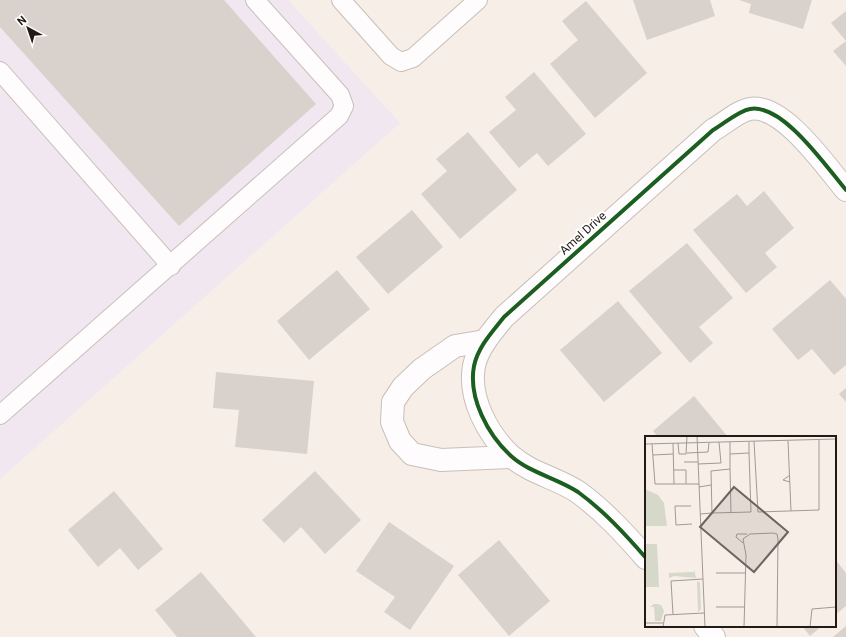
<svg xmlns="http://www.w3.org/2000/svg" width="846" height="637" viewBox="0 0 846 637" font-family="Roboto,sans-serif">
<rect width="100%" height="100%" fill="#f8eee8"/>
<path fill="#f1e7f0" d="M 0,0 L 288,0 L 400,123 L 0,479 Z"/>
<g fill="#d9d1cc">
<path d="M 0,0 L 224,0 L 316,104 L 179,226 L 0,27 Z"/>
<path d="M 633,0 L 710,0 L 715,16 L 647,40 Z"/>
<path d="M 739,0 L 812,0 L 803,29 L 749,13 L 751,4 Z"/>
<path d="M 586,1 L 647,73 L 595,118 L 550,64 L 578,40 L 562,21 Z"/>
<path d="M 846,11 L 846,66 L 833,51 L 846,41 L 831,23 Z"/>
<path d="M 534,72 L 586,134 L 548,166 L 537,153 L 519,168 L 489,132 L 516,110 L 505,97 Z"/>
<path d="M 468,132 L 517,190 L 460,239 L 421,194 L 447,171 L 436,159 Z"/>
<path d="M 764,191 L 794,228 L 765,253 L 777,267 L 746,293 L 693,230 L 737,194 L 747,206 Z"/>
<path d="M 412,210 L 443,247 L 388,294 L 356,257 Z"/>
<path d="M 687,243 L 733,298 L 699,327 L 713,343 L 690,363 L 629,291 Z"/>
<path d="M 337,270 L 370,309 L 309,360 L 277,321 Z"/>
<path d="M 830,280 L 846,299 L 846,365 L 834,375 L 812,349 L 798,360 L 772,329 Z"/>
<path d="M 618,301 L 662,353 L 604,402 L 560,350 Z"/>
<path d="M 216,372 L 314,381 L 307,454 L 235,447 L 239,410 L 213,408 Z"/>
<path d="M 846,388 L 846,402 L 839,394 Z"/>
<path d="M 694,396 L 728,437 L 658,437 L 653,431 Z"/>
<path d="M 315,471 L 361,520 L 325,554 L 301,527 L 284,543 L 262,520 Z"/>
<path d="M 114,491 L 163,549 L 138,570 L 120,548 L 98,567 L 68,530 Z"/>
<path d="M 389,522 L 454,566 L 410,630 L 384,612 L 395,597 L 356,571 Z"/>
<path d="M 499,540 L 550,601 L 509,636 L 458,575 Z"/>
<path d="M 835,559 L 846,573 L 846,606 L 835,615 Z"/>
<path d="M 201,572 L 256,637 L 177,637 L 155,610 Z"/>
<path d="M 802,626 L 822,626 L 810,636 Z"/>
<path d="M 846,626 L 846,637 L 833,637 Z"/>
</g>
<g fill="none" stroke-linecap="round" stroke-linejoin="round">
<defs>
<g id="service">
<path d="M 341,0 L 391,56 L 401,62 L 413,58 L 478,0"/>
<path d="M 0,71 L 171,266"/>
<path d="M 0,415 L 339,116 L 344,106 L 340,95 L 255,0"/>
</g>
<g id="minor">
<path d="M 485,341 L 455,346 L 422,369 L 403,387 L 393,402 L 392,422 L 400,441 L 412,454 L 441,460 L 511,457"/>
<path d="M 646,558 C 625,534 604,511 578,492 C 557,478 530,473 511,456 C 488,435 468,398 474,366 C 478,347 492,332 504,317 L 713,130 C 724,124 738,111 750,109 C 783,103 827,168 846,190"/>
<path d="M 705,626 L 714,637"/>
</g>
</defs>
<use href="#service" stroke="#c8bfba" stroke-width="20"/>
<use href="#minor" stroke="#c8bfba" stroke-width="24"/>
<use href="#service" stroke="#fefcfc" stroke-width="18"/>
<use href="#minor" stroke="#fefcfc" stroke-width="22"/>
<defs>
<path id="cycleway" d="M 646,558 C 625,534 604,511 578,492 C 557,478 530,473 511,456 C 488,435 468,398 474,366 C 478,347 492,332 504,317 L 713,130 C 724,124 738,111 750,109 C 783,103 827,168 846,190"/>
</defs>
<use href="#cycleway" stroke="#fff" stroke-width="6"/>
<use href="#cycleway" stroke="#1b5e20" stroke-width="4"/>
</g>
<g text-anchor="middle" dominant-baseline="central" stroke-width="4" stroke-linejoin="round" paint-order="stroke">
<g font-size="12" fill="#211a15" stroke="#fff">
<text transform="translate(583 233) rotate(-42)">Amel Drive</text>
</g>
</g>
<g transform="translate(645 436)">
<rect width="191" height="191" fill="#f8eee8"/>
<path d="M 0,53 L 13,59 L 19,67 L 22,90 L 0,90 ZM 0,108 L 12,108 L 14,151 L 0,151 ZM 49,133 L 51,142 L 29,140 L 24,142 L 24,137 L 49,136 ZM 52,145 L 55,147 L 56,173 L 53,176 ZM 0,168 L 12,168 L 16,169 L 19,175 L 16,185 L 10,185 L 9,171 L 5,171 L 9,168 Z" fill="#d6d8c9"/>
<path fill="none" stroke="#a29994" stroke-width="1" d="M 52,0 L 60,191M 109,5 L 113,76 L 174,74 L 174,4M 143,5 L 146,75M 85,6 L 85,18 L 104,17 L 104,6M 28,7 L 29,48M 33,7 L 34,18 L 41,18 L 42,0M 0,8 L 191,3M 7,8 L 10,48 L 54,48M 42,17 L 63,16 L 64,7M 8,19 L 28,18M 39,26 L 53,26M 53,28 L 76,27 L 74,6M 85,33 L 86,77M 29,34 L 41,34 L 41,48M 145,39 L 138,44 L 145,46M 54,51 L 66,49M 46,70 L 30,70 L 31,89 L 47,88M 67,77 L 106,76 L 104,17M 55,78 L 67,77 L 66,35 L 85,33 L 85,18M 98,107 L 91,101 L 92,98 L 102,98M 71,137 L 101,137M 71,171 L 99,171M 28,178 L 26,145 L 58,143M 0,187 L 18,187M 18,191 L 20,179 L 59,177M 99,191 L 101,119 L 98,103 L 105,98 L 128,97 L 132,98 L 133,103 L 132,191M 165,191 L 167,173 L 191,171"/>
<path fill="#6c645f" fill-opacity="0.15" stroke="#6c645f" stroke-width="2" d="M 89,51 L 143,96 L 109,136 L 55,91 Z"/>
<rect width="191" height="191" fill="none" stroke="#211a15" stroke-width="2"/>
</g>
<g transform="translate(28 28) rotate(320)" stroke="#ffffff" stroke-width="3" paint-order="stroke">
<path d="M0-3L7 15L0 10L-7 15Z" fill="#211a15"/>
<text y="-6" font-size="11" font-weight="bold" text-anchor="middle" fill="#211a15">N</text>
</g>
</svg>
